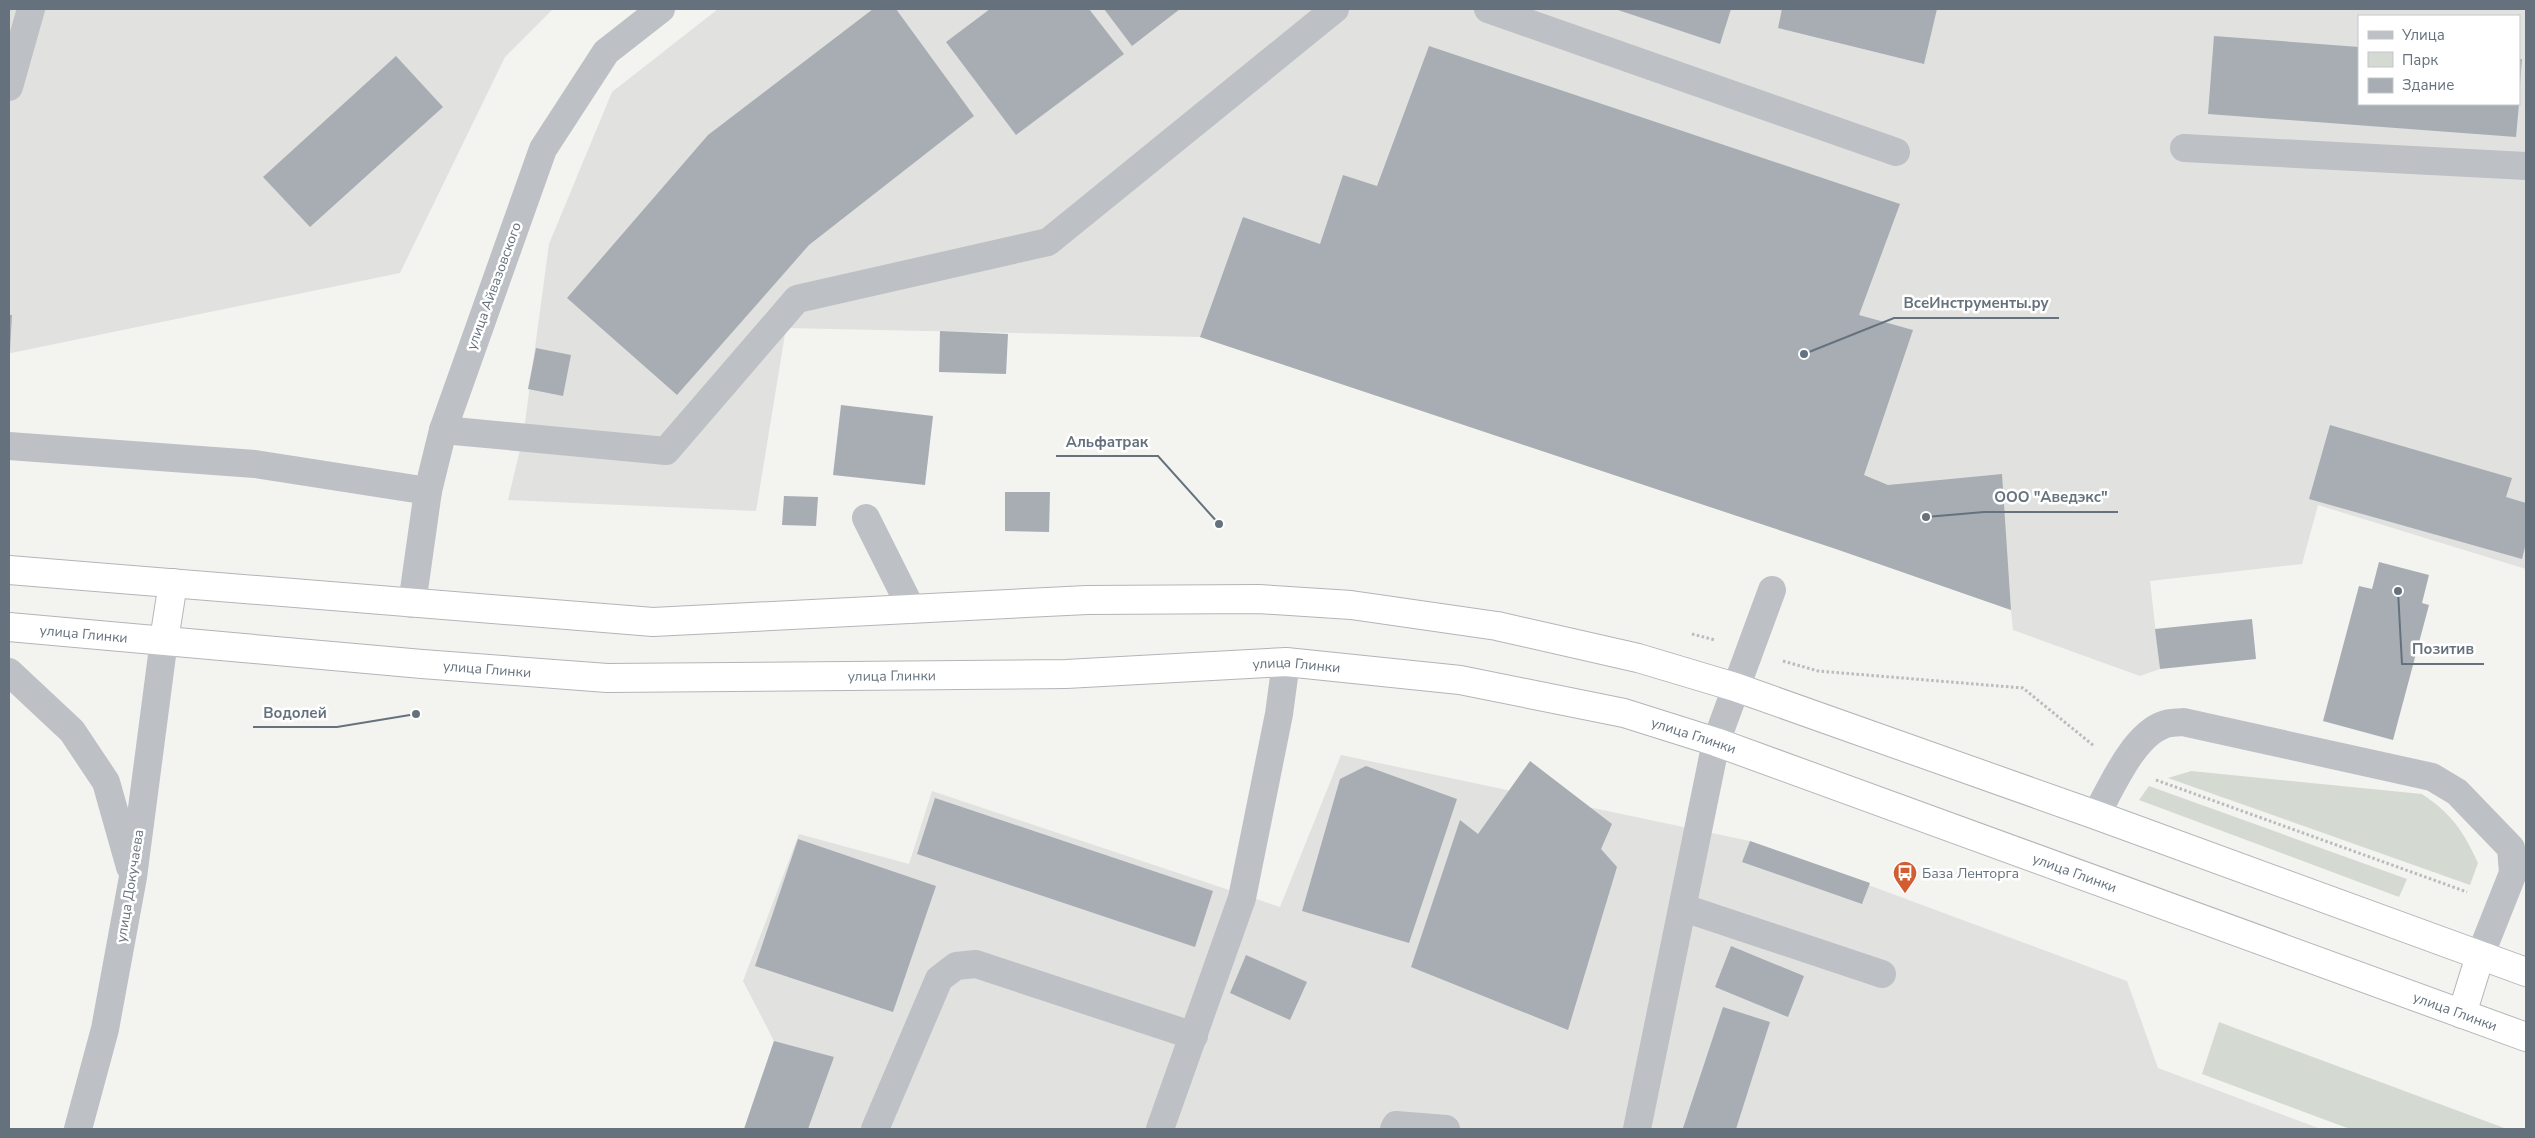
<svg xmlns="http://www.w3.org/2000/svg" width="2535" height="1138" viewBox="0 0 2535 1138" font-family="'Nunito Sans',sans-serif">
<rect width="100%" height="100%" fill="#f3f3f0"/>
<g fill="#e1e2e0" fill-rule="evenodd">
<path d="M 9,9 L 553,9 L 505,57 L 400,273 L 11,353 L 9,353 Z"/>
<path d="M 718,9 L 2526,9 L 2526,569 L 2318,505 L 2302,564 L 2150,581 L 2160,669 L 2140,676 L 2013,630 L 2011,610 L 1836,549 L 1200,337 L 786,328 L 756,511 L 508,500 L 523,437 L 549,244 L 612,92 ZM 2359,16 L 2519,16 L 2519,104 L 2359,104 Z"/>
<path d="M 1341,755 L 1750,841 L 2127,981 L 2158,1068 L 2321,1129 L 744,1129 L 774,1041 L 743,981 L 799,834 L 909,864 L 932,791 L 1280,907 Z"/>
</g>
<g fill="#d4dad1">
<path d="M 2191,771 L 2422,794 C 2452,814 2463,831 2478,863 L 2470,885 L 2168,778 Z"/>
<path d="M 2149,786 L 2407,879 L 2399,897 L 2139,800 Z"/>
<path d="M 2219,1022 L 2507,1129 L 2350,1129 L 2202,1074 Z"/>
</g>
<g fill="#a7adb2">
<path d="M 873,9 L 896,9 L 974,116 L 809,245 L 677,395 L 567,298 L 708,135 Z"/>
<path d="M 990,9 L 1089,9 L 1124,54 L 1016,135 L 946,42 Z"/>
<path d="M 1104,9 L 1180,9 L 1132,46 Z"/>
<path d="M 1615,9 L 1731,9 L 1720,44 Z"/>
<path d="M 1782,9 L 1937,9 L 1924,64 L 1778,28 Z"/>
<path d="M 2214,36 L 2359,47 L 2359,104 L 2519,104 L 2516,137 L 2208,114 Z"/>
<path d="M 1429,46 L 1900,204 L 1859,315 L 1913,330 L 1864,475 L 1888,485 L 2002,474 L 2011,610 L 1836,549 L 1200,337 L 1243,217 L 1320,244 L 1343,175 L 1377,186 Z"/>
<path d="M 396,56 L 443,107 L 310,227 L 263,177 Z"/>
<path d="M 2519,59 L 2522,59 L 2520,85 L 2519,85 Z"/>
<path d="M 9,315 L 12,315 L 10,350 L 9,350 Z"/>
<path d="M 940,331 L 1008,334 L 1006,374 L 939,372 Z"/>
<path d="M 536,348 L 571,355 L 563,396 L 528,389 Z"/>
<path d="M 841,405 L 933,416 L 925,485 L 833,475 Z"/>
<path d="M 2330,425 L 2512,478 L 2506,497 L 2526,503 L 2526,543 L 2522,559 L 2309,499 Z"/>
<path d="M 1005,492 L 1050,492 L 1049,532 L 1005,531 Z"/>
<path d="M 784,496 L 818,497 L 816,526 L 782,525 Z"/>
<path d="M 2379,562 L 2429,575 L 2422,603 L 2429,605 L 2393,740 L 2323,721 L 2359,586 L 2372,589 Z"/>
<path d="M 2252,619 L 2256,659 L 2160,669 L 2155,629 Z"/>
<path d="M 1530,761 L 1612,824 L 1601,849 L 1617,867 L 1568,1030 L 1411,967 L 1460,820 L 1478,834 Z"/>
<path d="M 1366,766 L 1457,799 L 1409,943 L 1302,911 L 1340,779 Z"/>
<path d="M 935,798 L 1213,891 L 1195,947 L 917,854 Z"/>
<path d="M 798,839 L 936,886 L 893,1012 L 755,966 Z"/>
<path d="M 1750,841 L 1870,883 L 1862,904 L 1742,862 Z"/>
<path d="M 1731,946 L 1804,976 L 1788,1017 L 1715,987 Z"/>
<path d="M 1246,955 L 1307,982 L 1290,1020 L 1230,993 Z"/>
<path d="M 1723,1007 L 1770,1022 L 1736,1129 L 1686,1129 L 1683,1128 Z"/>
<path d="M 774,1041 L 834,1057 L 808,1129 L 744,1129 Z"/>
</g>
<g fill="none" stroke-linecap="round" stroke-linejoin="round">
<defs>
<g id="highway">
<path d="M 9,570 L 653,622 L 1087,600 L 1258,599 L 1351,605 L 1497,626 L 1638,658 L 1735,687 L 2096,815 L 2526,972"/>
<path id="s1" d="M 9,627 L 422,664 L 607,678 L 1066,674 L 1286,662 L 1460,680 L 1624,713 L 1716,742 L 2526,1037"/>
<path d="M 164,640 L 173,583"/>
<path d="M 2462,1014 L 2480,956"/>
</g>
</defs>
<use href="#highway" stroke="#b2b5b8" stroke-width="30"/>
<g stroke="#b9bbbd" stroke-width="3" stroke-dasharray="2.5 2.5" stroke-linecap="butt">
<path d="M 1692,634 L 1715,640"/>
<path d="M 1783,661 L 1818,671 L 2023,688 L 2094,746"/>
<path d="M 2156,780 L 2467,892"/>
</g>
<g stroke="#bdc0c4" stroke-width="28">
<path d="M 1488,9 L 1896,152"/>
<path d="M 9,87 L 31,9"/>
<path d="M 2184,148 L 2526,166"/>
<path d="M 443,430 L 666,451 L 797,299 L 1048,242 L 1335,9"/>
<path d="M 9,446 L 255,464 L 428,491"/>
<path d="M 866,518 L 912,610"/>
<path d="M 412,604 L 428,491 L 443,430 L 543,149 L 606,52 L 661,9"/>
<path d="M 9,672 L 72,731 L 106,782 L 130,867"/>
<path d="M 2096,815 C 2111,788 2133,736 2163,725 C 2169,722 2177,723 2183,722 L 2432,777 L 2457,792 L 2511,848 L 2513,873 L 2480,956"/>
<path d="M 1684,908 L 1882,974"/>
<path d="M 78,1129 L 105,1029 L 133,877 L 164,640"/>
<path d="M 875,1129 L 939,979 L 956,966 L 976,964 L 1194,1036"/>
<path d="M 1160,1129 L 1242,898 L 1279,714 L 1286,662"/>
<path d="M 1394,1129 L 1396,1125 L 1446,1129"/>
<path d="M 1637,1129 L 1716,742 L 1772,590"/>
</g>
<use href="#highway" stroke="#fff" stroke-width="28"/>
</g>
<defs>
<symbol id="bus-pin" viewBox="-11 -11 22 30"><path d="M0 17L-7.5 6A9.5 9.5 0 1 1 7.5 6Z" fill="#d25d31" stroke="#fff"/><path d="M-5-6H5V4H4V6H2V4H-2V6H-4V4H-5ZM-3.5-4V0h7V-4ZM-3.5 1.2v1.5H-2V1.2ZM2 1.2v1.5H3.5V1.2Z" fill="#fff"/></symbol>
</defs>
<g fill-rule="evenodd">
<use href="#bus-pin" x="1891" y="859" width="28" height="38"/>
</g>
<g text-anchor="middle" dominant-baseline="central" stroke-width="5" stroke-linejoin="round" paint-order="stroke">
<g font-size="14" fill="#65727e" stroke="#fff">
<text transform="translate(494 286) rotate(-70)">улица Айвазовского</text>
<text stroke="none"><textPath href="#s1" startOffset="75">улица Глинки</textPath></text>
<text stroke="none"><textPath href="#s1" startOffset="1290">улица Глинки</textPath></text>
<text stroke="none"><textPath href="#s1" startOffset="480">улица Глинки</textPath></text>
<text stroke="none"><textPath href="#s1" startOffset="885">улица Глинки</textPath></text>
<text stroke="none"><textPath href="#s1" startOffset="1695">улица Глинки</textPath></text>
<text stroke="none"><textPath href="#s1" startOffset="2100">улица Глинки</textPath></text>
<text transform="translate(130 886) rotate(-81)">улица Докучаева</text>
<text stroke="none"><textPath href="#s1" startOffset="2505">улица Глинки</textPath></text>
</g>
<g font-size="14" fill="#65727e" stroke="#fff" text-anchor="start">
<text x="1922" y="873">База Ленторга</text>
</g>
</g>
<path fill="none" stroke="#65727e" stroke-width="2" d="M1804 354L1894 318H2059M1219 524L1158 456H1056M1926 517L1984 512H2118M2398 591L2402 664H2484M416 714L337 727H253"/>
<g fill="#65727e" stroke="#fff" stroke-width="2">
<circle cx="1804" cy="354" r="5"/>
<circle cx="1219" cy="524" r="5"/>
<circle cx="1926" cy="517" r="5"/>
<circle cx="2398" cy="591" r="5"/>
<circle cx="416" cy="714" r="5"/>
</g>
<g font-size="15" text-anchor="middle" font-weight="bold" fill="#65727e" stroke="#fff" stroke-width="5" stroke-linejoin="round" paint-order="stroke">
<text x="1976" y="308">ВсеИнструменты.ру</text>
<text x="1107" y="447">Альфатрак</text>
<text x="2051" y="502">ООО "Аведэкс"</text>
<text x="2443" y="654">Позитив</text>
<text x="295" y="718">Водолей</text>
</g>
<rect width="2535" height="1138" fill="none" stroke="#65727e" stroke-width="20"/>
<rect x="2358" y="15" width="162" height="90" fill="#ffffff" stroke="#c1c7cb"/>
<rect x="2368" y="31" width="25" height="8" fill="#bdc0c4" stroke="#c1c7cb"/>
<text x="2402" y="40" font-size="15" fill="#65727e">Улица</text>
<rect x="2368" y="52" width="25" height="15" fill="#d4dad1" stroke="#c1c7cb"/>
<text x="2402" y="65" font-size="15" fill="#65727e">Парк</text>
<rect x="2368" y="78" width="25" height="15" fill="#a7adb2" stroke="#c1c7cb"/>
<text x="2402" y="90" font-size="15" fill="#65727e">Здание</text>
</svg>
